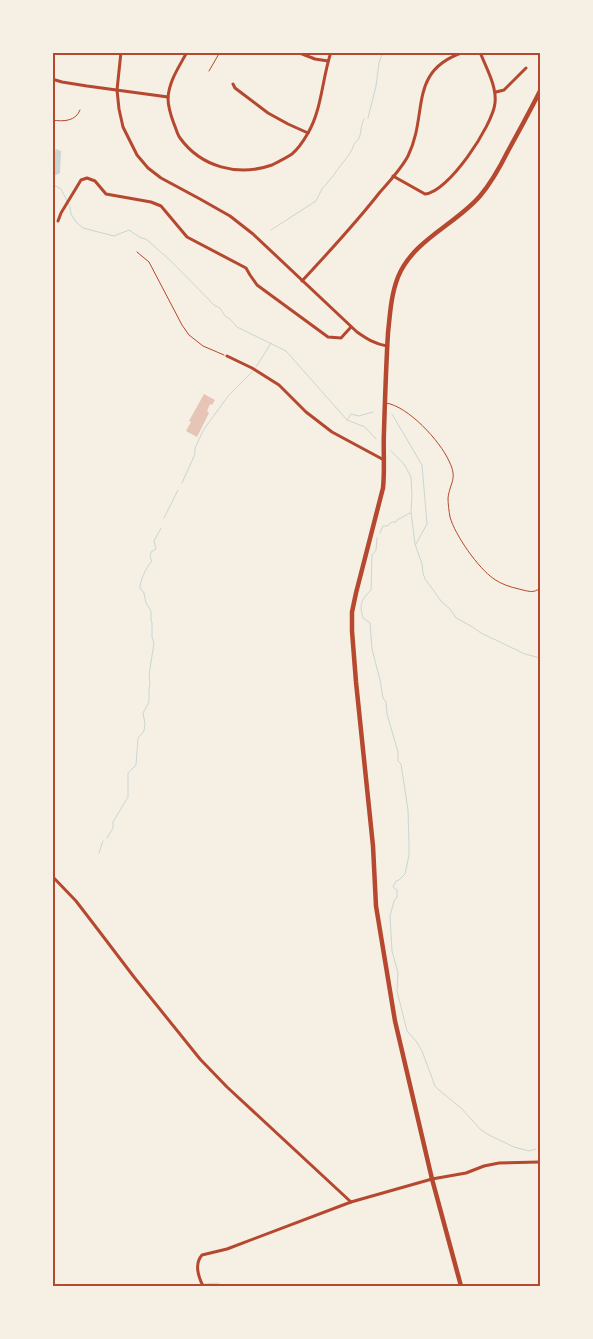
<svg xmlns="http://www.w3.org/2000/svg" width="593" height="1339" viewBox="0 0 593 1339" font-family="Helvetica,sans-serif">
<rect width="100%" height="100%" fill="#f6efe4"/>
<path fill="#c9d6d2" d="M 56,149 L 61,151 L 60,173 L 54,176 L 53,175 L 53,159 Z"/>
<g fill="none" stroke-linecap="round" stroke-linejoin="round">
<g stroke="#c9d6d2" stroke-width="1">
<path d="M 368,118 L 376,86 L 379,63 L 383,52"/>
<path d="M 52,184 L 61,189 L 70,207 L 71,214 L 76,222 L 83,228 L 114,236 L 129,230 L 141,238 L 146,239 L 172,262 L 214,305 L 220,308 L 225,316 L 230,319 L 237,327 L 286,351 L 347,420 L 365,427 L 376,439"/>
<path d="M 271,230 L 316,201 L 322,189 L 334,175 C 339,166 352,154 354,144 C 363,137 359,129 364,119"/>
<path d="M 256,367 L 271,343"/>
<path d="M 392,414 L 422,465 L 427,524 L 416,544"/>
<path d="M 347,420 L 351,414 L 359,416 L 373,412"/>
<path d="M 391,451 L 404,464 L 411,477 L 412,495 L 411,512 L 415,544 L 422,564 L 423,573 L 425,579 L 434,591 L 441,601 L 450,609 L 456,618 L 471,626 L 481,633 L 525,654 L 540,658"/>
<path d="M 182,483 L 195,454 L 195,448 L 204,429 L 229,395 L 252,372"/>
<path d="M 164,518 L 178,490"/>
<path d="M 380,533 L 383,526 L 387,526 L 392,522 L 396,522 L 398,519 L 401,518 L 410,513"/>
<path d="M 377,538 L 376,550 L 372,555 L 371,590 C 361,600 359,604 363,618 L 370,623 L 372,649 L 380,680 L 383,698 L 386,702 L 387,714 L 398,752 L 398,761 L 401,764 L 408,810 L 409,844 L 409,855 L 405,874 L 399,880 L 396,881 L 393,887 L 397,890 L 397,897 L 394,901 L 390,916 L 392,951 L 398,973 L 397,991 L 407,1031 L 416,1041 L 422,1051 L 435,1086 L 439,1090 L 461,1108 L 481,1130 L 491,1136 L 514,1147 L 529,1151 L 536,1149"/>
<path d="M 107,838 L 113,828 L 113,822 L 128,797 L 128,773 L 136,765 L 138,738 L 144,731 L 145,724 L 143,713 L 149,702 L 149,689 L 150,683 L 149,675 L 154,643 L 152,637 L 152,623 L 151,620 L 151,611 L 146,603 L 144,593 L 140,588 C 140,581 146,567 152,561 L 150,557 L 151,552 L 156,549 L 154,541 L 161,528"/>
<path d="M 99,853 L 103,841"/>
<path d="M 204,1284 L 217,1283 L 224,1286"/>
</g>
</g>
<path fill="#e6c5b7" d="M 204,394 L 215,400 L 212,405 L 210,404 L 207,411 L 209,413 L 197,437 L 186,431 L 191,422 L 189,421 Z"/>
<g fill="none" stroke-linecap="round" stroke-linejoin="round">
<g stroke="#b5482f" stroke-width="1">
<path d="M 209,71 L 220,52"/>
<path d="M 52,120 C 64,122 76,121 80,110"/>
<path d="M 137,252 L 149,262 L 182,325 L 189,335 L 203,346 L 224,355"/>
</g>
<path stroke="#b5482f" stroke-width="1" d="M 386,403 C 408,406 440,441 449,461 C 458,479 450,482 448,498 C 448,504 449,511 450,517 C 455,535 478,568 494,579 C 501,584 510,587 519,589 C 527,591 534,594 540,588"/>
<g stroke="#b5482f" stroke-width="3">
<path d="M 121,52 L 117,90 L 119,109 L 123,127 L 137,155 L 148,168 L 161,178 L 200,199 L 230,216 L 253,234 L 357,332 C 367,339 375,344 387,346"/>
<path d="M 187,52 C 179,67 169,81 168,98 C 168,107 171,116 174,124 C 176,128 177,134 180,138 C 201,167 238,177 272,165 C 278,162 286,158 292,154 C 298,149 304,140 308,133 C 322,109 322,79 331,52"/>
<path d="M 297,52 L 315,59 L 328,61"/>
<path d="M 52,79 L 62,82 L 87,86 L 168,97"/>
<path d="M 233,84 L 235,88 L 268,113 L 288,124 L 308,133"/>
<path d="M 496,92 L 504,90 L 526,68"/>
<path d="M 393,176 L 425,194 C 448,193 493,125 495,103 C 497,86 486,68 480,52"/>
<path d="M 58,221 L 61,213 L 81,180 L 87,178 L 95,181 L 106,194 L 151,202 L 161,206 L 187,237 L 246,268 L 250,275 L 257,285 L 328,337 L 341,338 L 351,327"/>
<path d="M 302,281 C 329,252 356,223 380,192 C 390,181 401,169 408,156 C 429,113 407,71 464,52"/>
<path d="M 227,356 L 252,368 L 279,385 L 306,412 L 332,432 L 384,460"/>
<path d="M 52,876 L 76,901 L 99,931 L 134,977 L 200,1059 L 227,1087 L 351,1202"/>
<path d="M 203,1286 C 198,1276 194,1264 202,1255 L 227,1249 L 351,1202 L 432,1179 L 466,1173 L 484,1166 L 499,1163 L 540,1162"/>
</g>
<path stroke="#b5482f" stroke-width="4.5" d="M 461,1286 L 432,1179 L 395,1021 L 376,906 L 373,846 L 356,682 L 352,631 L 352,612 L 356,593 L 383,488 C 385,469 383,450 384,431 C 385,399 386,366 388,333 C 390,314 391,295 398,277 C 413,240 455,225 480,196 C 492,182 500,167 508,151 C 519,131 530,111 540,91"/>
</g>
<rect width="593" height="1339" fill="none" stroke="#f6efe4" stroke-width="108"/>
<rect x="54" y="54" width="485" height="1231" fill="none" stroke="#b5482f" stroke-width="2"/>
</svg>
